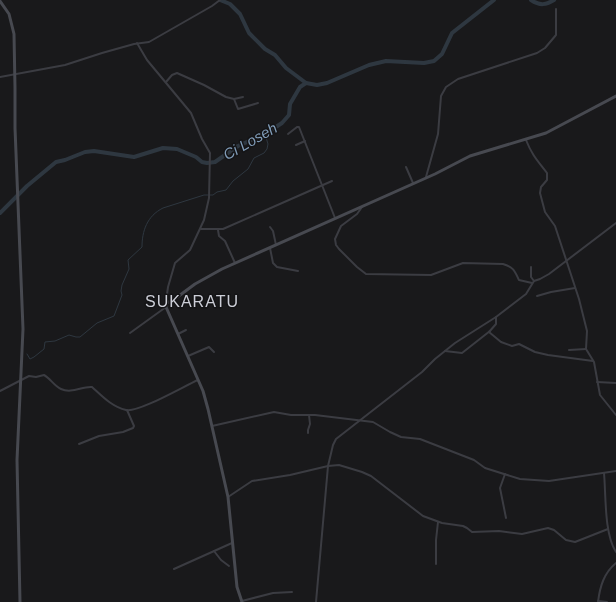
<svg xmlns="http://www.w3.org/2000/svg" width="616" height="602" viewBox="0 0 616 602" font-family="Helvetica,sans-serif">
<rect width="100%" height="100%" fill="#19191b"/>
<g fill="none" stroke-linecap="round" stroke-linejoin="round">
<path stroke="#2e3740" stroke-width="1" d="M 27,354 L 30,359 L 34,357 L 44,349 L 45,342 L 55,341 L 69,335 L 76,337 L 80,337 L 97,323 L 114,316 L 122,295 L 121,291 L 122,285 L 129,269 L 128,260 L 142,247 C 142,231 147,216 163,208 L 204,195 L 213,195 L 217,192 L 226,190 L 233,181 L 248,169 L 254,158 L 264,153 L 267,149 L 268,144 L 265,134"/>
<g stroke="#2e3740" stroke-width="4">
<path d="M 220,0 L 230,4 L 240,14 L 249,33 L 265,49 L 275,55 L 286,68 L 306,83"/>
<path d="M 531,0 C 540,6 546,5 554,0"/>
<path d="M 0,213 L 27,186 L 56,162 L 65,160 L 85,152 L 94,151 L 134,157 L 163,148 L 177,149 L 196,157 L 202,162 L 207,163 L 215,162 L 238,146 L 265,134 L 282,123 L 289,115 L 290,104 L 300,87 L 306,83 L 317,85 L 327,83 L 369,65 L 386,61 L 424,63 L 434,61 L 442,54 L 452,33 L 494,0"/>
</g>
<g stroke="#3b3c42" stroke-width="2">
<path d="M 137,43 L 147,60 L 191,113 L 202,139 L 210,153 L 209,198 L 204,220 L 190,250 L 175,263 L 168,287 L 166,302"/>
<path d="M 0,77 L 65,65 L 102,53 L 134,44 L 149,42 L 212,6 L 220,0"/>
<path d="M 166,82 L 172,75 L 177,73 L 204,85 L 226,97 L 234,99 L 243,97"/>
<path d="M 234,99 L 238,109 L 258,103"/>
<path d="M 288,134 L 297,127 L 299,127 L 335,218"/>
<path d="M 526,140 C 532,155 537,160 547,173 L 547,180 L 541,187 L 540,193 L 545,212 L 555,226 L 579,299 L 587,331 L 586,349 L 594,362 L 600,395 L 616,415"/>
<path d="M 296,145 L 305,141"/>
<path d="M 406,167 L 413,183"/>
<path d="M 426,177 L 438,134 L 441,96 L 446,87 L 458,79 L 537,53 L 545,48 L 556,35 L 556,9"/>
<path d="M 362,207 L 357,214 L 341,226 L 335,239 L 336,245 L 339,249 L 357,267 L 366,274 L 431,275 L 463,263 L 503,264 C 514,267 515,272 519,280 L 532,283"/>
<path d="M 270,227 L 273,231 L 276,245"/>
<path d="M 201,229 L 223,229 L 332,181"/>
<path d="M 218,230 L 219,236 L 225,241 L 235,263"/>
<path d="M 270,248 L 273,263 L 277,267 L 298,271"/>
<path d="M 531,267 L 531,277 L 534,281"/>
<path d="M 537,296 L 551,292 L 575,288"/>
<path d="M 496,317 L 496,324 L 489,332 L 501,342 L 512,346 L 519,344 L 535,352 L 548,355 L 593,361"/>
<path d="M 130,333 L 166,307"/>
<path d="M 178,334 L 186,330"/>
<path d="M 569,350 L 586,349"/>
<path d="M 445,351 L 462,353 L 490,331"/>
<path d="M 188,356 L 209,347 L 214,352"/>
<path d="M 597,382 L 616,383"/>
<path d="M 0,391 L 29,376 L 36,377 L 44,375 C 50,378 54,386 61,389 C 72,394 82,386 92,387 C 102,396 112,407 126,410 C 138,413 184,386 198,380"/>
<path d="M 212,426 L 274,412 L 291,415 L 315,415 L 373,422 L 390,432 L 401,437 L 420,439 L 474,460 L 485,468 L 520,479 L 549,481 L 616,471"/>
<path d="M 308,433 L 308,430 L 310,424 L 309,415"/>
<path d="M 79,444 L 99,436 L 123,432 L 133,428 L 134,426 L 127,410"/>
<path d="M 604,473 C 606,494 604,534 616,552"/>
<path d="M 505,474 L 500,488 L 506,518"/>
<path d="M 228,497 L 252,481 L 290,475 L 328,466 L 339,465 L 362,472 L 371,476 L 423,516 L 442,523 L 463,526 L 467,528 L 472,532 L 499,531 L 522,534 L 548,528 L 554,530 L 566,540 L 575,542 L 608,529"/>
<path d="M 214,551 L 221,560 L 229,566"/>
<path d="M 436,564 L 436,540 L 438,522"/>
<path d="M 174,569 L 232,543"/>
<path d="M 242,601 L 273,593 L 292,592"/>
<path d="M 598,601 L 607,602"/>
<path d="M 316,602 L 328,466 L 333,445 L 336,439 L 422,372 L 435,359 L 455,343 L 496,317 L 526,294 L 534,281 L 540,279 L 549,274 L 616,223"/>
<path d="M 598,602 C 600,586 604,573 616,563"/>
</g>
<g stroke="#474950" stroke-width="3">
<path d="M 0,1 L 9,14 L 14,34 L 15,88 L 15,128 L 23,329 L 17,460 L 20,602"/>
<path d="M 242,602 L 237,587 L 228,497 L 208,409 L 203,391 L 166,307 L 166,303 L 172,301 L 195,284 L 222,269 L 435,174 L 470,156 L 546,133 L 616,96"/>
</g>
</g>
<g text-anchor="middle" dominant-baseline="central" stroke-width="3" stroke-linejoin="round" paint-order="stroke">
<g font-size="15" font-style="italic" fill="#809cb8" stroke="#141416">
<text transform="translate(250 141) rotate(-30)">Ci Loseh</text>
</g>
<g font-size="16" letter-spacing="1" fill="#ccced7" stroke="#141416">
<text x="192" y="301">SUKARATU</text>
</g>
</g>
</svg>
